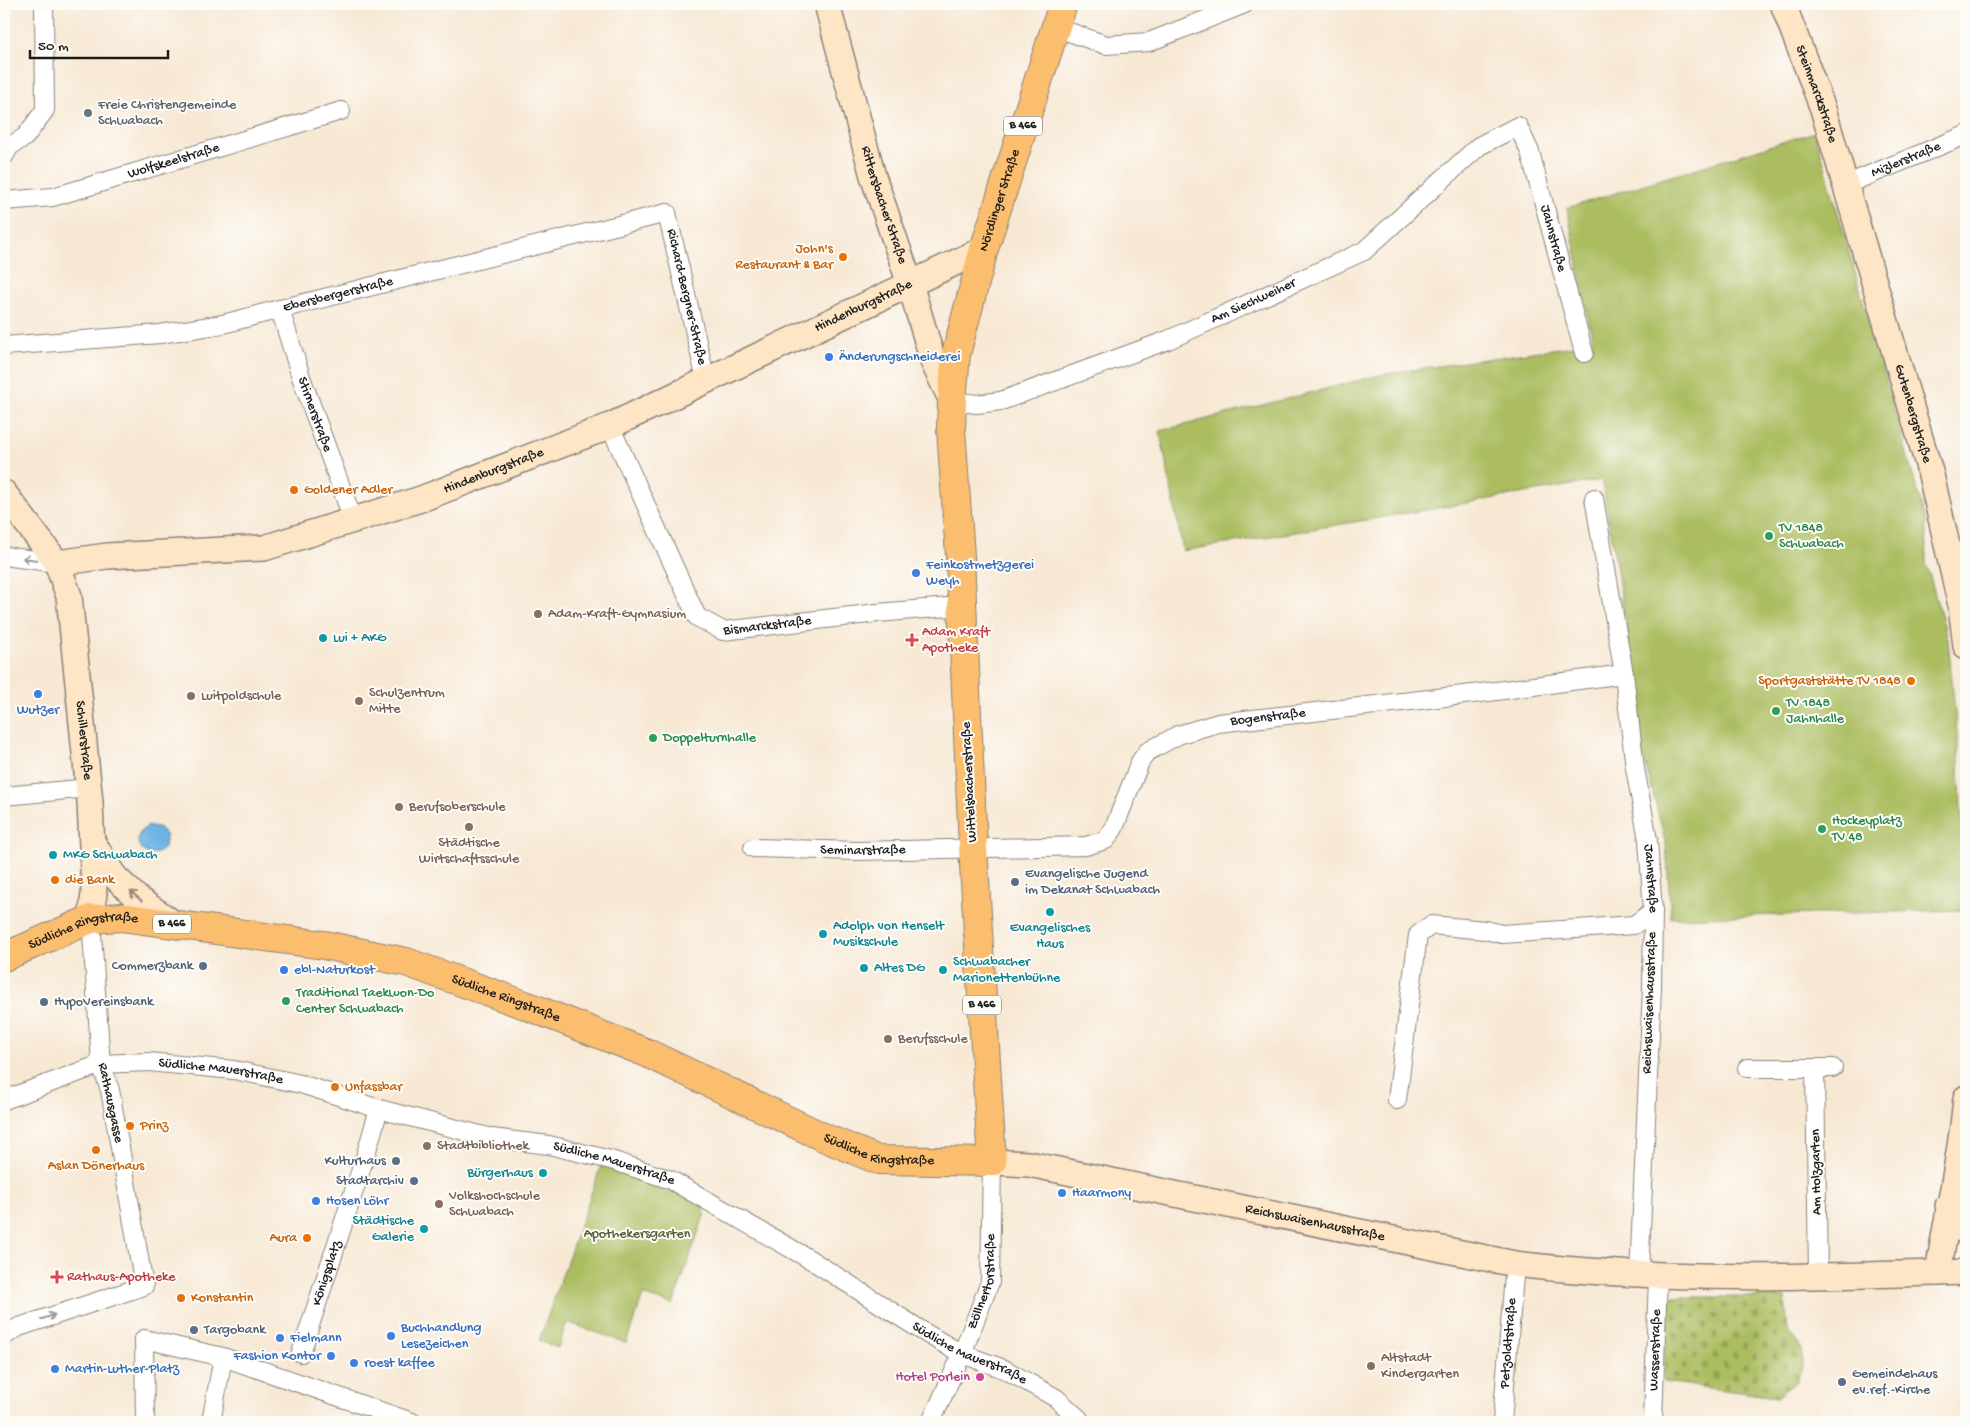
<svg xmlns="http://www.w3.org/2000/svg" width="1970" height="1426" viewBox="0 0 1970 1426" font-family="'Gochi Hand',sans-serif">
<defs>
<pattern id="cemetery-stones" width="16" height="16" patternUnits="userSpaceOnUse" patternTransform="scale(1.25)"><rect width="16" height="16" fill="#abbd60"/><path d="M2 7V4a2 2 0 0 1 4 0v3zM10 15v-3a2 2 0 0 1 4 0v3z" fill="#93a253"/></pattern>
</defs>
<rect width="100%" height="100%" fill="#fdfcf7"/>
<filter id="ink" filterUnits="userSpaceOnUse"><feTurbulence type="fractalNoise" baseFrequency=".02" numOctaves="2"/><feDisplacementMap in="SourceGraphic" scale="10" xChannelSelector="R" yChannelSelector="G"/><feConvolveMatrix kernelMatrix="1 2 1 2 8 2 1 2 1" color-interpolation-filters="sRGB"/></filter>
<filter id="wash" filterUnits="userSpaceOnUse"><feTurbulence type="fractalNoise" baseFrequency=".0096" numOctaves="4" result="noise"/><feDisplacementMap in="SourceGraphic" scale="20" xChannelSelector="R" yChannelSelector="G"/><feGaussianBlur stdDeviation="1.12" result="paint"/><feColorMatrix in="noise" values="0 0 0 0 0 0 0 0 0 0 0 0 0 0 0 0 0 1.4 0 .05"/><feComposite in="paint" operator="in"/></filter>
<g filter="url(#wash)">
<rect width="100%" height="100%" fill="#f7e8d4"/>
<g fill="#abbd60" stroke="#646c3e">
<path d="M 1815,132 L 1926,521 L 1926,563 L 1948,639 L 1958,745 L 1966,910 L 1671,918 L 1666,845 L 1641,746 L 1634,673 L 1602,480 L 1183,551 L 1160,431 L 1384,374 L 1593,343 L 1567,208 Z"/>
<path d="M 602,1163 L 702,1200 L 705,1213 L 673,1305 L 643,1295 L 626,1343 L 567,1322 L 558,1348 L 539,1341 Z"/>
</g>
<path fill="url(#cemetery-stones)" stroke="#646c3e" d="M 1667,1297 L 1785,1297 L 1788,1332 C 1808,1350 1803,1355 1798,1380 L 1776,1397 L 1664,1382 Z"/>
<circle fill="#6db3e4" stroke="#446880" cx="152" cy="840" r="14"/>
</g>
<g filter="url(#ink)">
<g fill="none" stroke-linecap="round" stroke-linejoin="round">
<defs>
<g id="street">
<path d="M 1055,27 L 1106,45 L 1149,42 L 1245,4"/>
<path d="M 4,156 L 10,146 L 25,137 L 45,110 L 44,4"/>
<path id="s1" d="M 1845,185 L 1966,135"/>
<path id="s2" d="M 4,201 L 53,197 L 341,111"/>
<path id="s3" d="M 280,309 L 301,377 L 353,520"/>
<path id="s4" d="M 4,346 L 160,334 L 223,324 L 280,309 L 667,213 L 706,380"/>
<path id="s5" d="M 952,401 L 977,404 L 1001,401 L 1168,340 L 1364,251 L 1479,146 L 1518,126 L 1530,152 L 1584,353"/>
<path id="s6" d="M 610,426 L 697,617 L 723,631 L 877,613 L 961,606"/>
<path id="s7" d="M 1594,498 L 1624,674 L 1635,768 L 1648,840 L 1653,911 L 1652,988 L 1639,1275"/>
<path d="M 4,556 L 57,563"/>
<path d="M 4,796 L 89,788"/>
<path id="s8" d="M 753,848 L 857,851 L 1086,846 L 1106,840 L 1114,828 L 1140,762 L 1147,752 L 1178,735 L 1218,723 L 1481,693 L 1624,674"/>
<path d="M 1747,1068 L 1815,1068"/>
<path id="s9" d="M 4,1100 L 101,1064 L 148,1062 L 234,1070 L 301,1084 L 379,1109 L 492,1138 L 549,1145 L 611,1160 L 671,1180 L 811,1260 L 927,1334 L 962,1354 L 1004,1369 L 1056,1398 L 1079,1419 L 1081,1422"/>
<path d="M 1397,1100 L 1418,935 L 1431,925 L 1485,930 L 1502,934 L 1634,925 L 1653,911"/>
<path d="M 1818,1276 L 1815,1068 L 1833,1068"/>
<path d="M 4,1336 L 19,1327 L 144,1286 L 110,1090 L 101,1064 L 91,919"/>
<path id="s10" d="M 301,1353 L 365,1157 L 379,1109"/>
<path d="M 145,1422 L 144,1339 L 223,1357 L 412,1422"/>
<path d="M 211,1422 L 223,1357"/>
<path id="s11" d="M 931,1422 L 962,1354 L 990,1282 L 992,1162"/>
<path id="s12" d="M 1502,1422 L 1515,1264"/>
<path id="s13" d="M 1653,1422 L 1658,1276"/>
</g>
<g id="secondary">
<path id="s14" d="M 827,4 L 873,176 L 910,284 L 934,364 L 952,401"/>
<path id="s15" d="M 1783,4 L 1823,109 L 1931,475 L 1961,606 L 1966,646"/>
<path id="s16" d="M 4,493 L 57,563 L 69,596 L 90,802 L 94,893 L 91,919"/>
<path id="s17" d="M 57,563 L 107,556 L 264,548 L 421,499 L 610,426 L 984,249"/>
<path d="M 93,843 L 114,876 L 138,899 L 175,924"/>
<path id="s18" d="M 992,1162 L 1029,1164 L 1515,1264 C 1665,1282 1816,1277 1966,1272"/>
<path d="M 1948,1206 L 1966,1232"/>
<path d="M 1938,1273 C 1947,1215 1961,1157 1966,1098"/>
</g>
<g id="primary">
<path id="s19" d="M 4,957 L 91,919 L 121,917 L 324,945 L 406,962 L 525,1005 L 647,1053 L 823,1137 L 878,1160 L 992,1162 L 973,848 L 960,556 L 951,429 L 952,401 L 956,354 L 984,249 L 1063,4"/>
</g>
</defs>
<use href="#street" stroke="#8a8278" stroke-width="20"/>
<use href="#secondary" stroke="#8a8278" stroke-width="28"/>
<use href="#primary" stroke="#8a8278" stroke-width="30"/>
<use href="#street" stroke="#fff" stroke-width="18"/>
<use href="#secondary" stroke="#fde5c5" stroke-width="25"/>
<use href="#primary" stroke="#fbbd6e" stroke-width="28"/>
</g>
<defs><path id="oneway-shaft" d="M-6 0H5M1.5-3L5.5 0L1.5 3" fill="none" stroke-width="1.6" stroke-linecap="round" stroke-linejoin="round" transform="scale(1.25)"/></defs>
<g stroke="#999">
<use href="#oneway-shaft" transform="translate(30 559) rotate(-173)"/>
<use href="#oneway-shaft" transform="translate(48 1317) rotate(-19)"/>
</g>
<use stroke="#988b79" href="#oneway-shaft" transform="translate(136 896) rotate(-140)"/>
</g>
<circle fill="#6b7280" stroke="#fdfcf7" stroke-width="2" cx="88" cy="113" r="5"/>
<g fill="#e8710a" stroke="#fdfcf7" stroke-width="2">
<circle cx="843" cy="257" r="5"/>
<circle cx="294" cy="490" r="5"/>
<circle cx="1911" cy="681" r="5"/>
<circle cx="55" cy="880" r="5"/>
<circle cx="335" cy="1087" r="5"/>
<circle cx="130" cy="1126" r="5"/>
<circle cx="96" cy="1150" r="5"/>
<circle cx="307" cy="1238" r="5"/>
<circle cx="181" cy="1298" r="5"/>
</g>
<g fill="#3f7fe0" stroke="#fdfcf7" stroke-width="2">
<circle cx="829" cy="357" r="5"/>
<circle cx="916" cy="573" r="5"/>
<circle cx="38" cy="694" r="5"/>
<circle cx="284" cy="970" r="5"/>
<circle cx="1062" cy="1193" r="5"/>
<circle cx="316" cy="1201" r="5"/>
<circle cx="391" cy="1336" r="5"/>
<circle cx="280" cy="1338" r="5"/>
<circle cx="331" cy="1356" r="5"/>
<circle cx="354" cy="1363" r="5"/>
<circle cx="55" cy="1369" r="5"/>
</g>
<g fill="#2e9e5b" stroke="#fdfcf7" stroke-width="2">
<circle cx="1769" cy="536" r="5"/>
<circle cx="1776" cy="711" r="5"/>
<circle cx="653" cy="738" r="5"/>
<circle cx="1822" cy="829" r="5"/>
<circle cx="286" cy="1001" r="5"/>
</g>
<g fill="#8d6e63" stroke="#fdfcf7" stroke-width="2">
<circle cx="538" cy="614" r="5"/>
<circle cx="191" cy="696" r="5"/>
<circle cx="359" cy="701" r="5"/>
<circle cx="399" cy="807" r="5"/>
<circle cx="469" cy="827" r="5"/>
<circle cx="888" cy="1039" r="5"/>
<circle cx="427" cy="1146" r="5"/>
<circle cx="439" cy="1204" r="5"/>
<circle cx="1371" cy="1366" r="5"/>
</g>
<g fill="#0f9aa8" stroke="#fdfcf7" stroke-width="2">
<circle cx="323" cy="638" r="5"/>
<circle cx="53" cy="855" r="5"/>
<circle cx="1050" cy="912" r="5"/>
<circle cx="823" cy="934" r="5"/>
<circle cx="864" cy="968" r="5"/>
<circle cx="943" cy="970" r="5"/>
<circle cx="543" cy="1173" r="5"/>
<circle cx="424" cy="1229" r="5"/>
</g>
<g fill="#e0444e" stroke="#fdfcf7" stroke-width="2">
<path d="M909.5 632.5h5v5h5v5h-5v5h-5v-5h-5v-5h5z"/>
<path d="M54.5 1269.5h5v5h5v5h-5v5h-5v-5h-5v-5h5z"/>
</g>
<g fill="#5c6f8a" stroke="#fdfcf7" stroke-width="2">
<circle cx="1015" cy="882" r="5"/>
<circle cx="203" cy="966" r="5"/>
<circle cx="44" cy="1002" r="5"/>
<circle cx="396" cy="1161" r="5"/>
<circle cx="414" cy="1181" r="5"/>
<circle cx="194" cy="1330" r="5"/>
<circle cx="1842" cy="1382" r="5"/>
</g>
<circle fill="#d1479c" stroke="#fdfcf7" stroke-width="2" cx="980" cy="1377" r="5"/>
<g text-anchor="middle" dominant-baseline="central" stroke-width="4" stroke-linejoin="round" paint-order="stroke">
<g fill="#fdfcf7" stroke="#605f5e" stroke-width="1">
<rect x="1004" y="116.5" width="38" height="19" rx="4"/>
<rect x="153" y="914.5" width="38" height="19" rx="4"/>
<rect x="963" y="995.5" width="38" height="19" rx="4"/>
</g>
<g font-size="12" font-weight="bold" fill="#1c1c1c">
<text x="1023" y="126">B 466</text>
<text x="172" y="924">B 466</text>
<text x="982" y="1005">B 466</text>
</g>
<g font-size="14" fill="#1c1c1c" stroke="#fdfcf7">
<text stroke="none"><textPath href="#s15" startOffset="96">Steinmarckstraße</textPath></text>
<text stroke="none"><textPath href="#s1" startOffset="66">Mizlerstraße</textPath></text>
<text stroke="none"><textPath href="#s2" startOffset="175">Wolfskeelstraße</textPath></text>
<text stroke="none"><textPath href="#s19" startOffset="2009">Nördlinger Straße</textPath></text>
<text stroke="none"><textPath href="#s14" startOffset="209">Rittersbacher Straße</textPath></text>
<text stroke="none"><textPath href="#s5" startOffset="760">Jahnstraße</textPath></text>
<text stroke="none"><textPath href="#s4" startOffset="339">Ebersbergerstraße</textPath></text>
<text stroke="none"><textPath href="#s4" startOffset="764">Richard-Bergner-Straße</textPath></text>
<text stroke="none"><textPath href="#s5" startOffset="321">Am Siechweiher</textPath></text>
<text stroke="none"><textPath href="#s17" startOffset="855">Hindenburgstraße</textPath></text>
<text stroke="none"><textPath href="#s15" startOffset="430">Gutenbergstraße</textPath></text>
<text stroke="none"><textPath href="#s3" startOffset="111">Stirnerstraße</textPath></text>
<text stroke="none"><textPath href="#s17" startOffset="450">Hindenburgstraße</textPath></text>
<text stroke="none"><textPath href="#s6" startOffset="284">Bismarckstraße</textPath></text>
<text stroke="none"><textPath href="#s8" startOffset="579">Bogenstraße</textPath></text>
<text stroke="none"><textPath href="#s16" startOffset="268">Schillerstraße</textPath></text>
<text transform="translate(970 782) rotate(-93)">Wittelsbacherstraße</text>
<text stroke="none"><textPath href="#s8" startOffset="110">Seminarstraße</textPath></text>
<text stroke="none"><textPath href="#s7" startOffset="385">Jahnstraße</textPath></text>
<text stroke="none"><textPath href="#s19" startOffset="85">Südliche Ringstraße</textPath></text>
<text stroke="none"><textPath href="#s19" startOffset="520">Südliche Ringstraße</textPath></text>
<text transform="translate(1650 1003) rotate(-88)">Reichswaisenhausstraße</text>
<text stroke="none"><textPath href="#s9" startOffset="224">Südliche Mauerstraße</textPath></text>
<text transform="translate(110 1103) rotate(78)">Rathausgasse</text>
<text stroke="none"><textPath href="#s19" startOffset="925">Südliche Ringstraße</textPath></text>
<text stroke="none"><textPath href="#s9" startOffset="629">Südliche Mauerstraße</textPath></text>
<text transform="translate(1817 1172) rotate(-91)">Am Holzgarten</text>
<text stroke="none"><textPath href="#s18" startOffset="329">Reichswaisenhausstraße</textPath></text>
<text stroke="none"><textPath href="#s10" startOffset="84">Königsplatz</textPath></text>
<text stroke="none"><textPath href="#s11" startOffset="151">Zöllnertorstraße</textPath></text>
<text stroke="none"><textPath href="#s12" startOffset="79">Petzoldtstraße</textPath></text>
<text stroke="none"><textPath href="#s13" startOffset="72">Wasserstraße</textPath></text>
<text stroke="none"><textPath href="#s9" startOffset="1034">Südliche Mauerstraße</textPath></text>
</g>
<g font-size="14" fill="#5b616d" stroke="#fdfcf7" text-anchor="start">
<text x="98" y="105">Freie Christengemeinde<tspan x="98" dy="16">Schwabach</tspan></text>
</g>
<g font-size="14" fill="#c56008" stroke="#fdfcf7" text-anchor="start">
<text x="833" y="249" text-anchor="end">John's<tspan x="833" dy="16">Restaurant &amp; Bar</tspan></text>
<text x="304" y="490">Goldener Adler</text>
<text x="1901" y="681" text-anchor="end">Sportgaststätte TV 1848</text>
<text x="65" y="880">die Bank</text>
<text x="345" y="1087">Unfassbar</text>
<text x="140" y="1126">Prinz</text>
<text x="96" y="1166" text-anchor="middle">Aslan Dönerhaus</text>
<text x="297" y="1238" text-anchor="end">Aura</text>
<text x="191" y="1298">Konstantin</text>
</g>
<g font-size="14" fill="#366cbe" stroke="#fdfcf7" text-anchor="start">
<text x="839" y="357">Änderungschneiderei</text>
<text x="926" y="565">Feinkostmetzgerei<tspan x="926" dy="16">Weyh</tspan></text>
<text x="38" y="710" text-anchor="middle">Wutzer</text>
<text x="294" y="970">ebl-Naturkost</text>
<text x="1072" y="1193">Haarmony</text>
<text x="326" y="1201">Hosen Löhr</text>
<text x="401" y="1328">Buchhandlung<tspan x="401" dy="16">Lesezeichen</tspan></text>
<text x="290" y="1338">Fielmann</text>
<text x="321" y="1356" text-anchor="end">Fashion Kontor</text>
<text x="364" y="1363">roest kaffee</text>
<text x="65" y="1369">Martin-Luther-Platz</text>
</g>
<g font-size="14" fill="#27864d" stroke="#fdfcf7" text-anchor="start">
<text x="1779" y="528">TV 1848<tspan x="1779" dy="16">Schwabach</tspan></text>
<text x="1786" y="703">TV 1848<tspan x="1786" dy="16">Jahnhalle</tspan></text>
<text x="663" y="738">Doppelturnhalle</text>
<text x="1832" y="821">Hockeyplatz<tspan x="1832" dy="16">TV 48</tspan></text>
<text x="296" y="993">Traditional Taekwon-Do<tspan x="296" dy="16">Center Schwabach</tspan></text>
</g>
<g font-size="14" fill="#785e54" stroke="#fdfcf7" text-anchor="start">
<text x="548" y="614">Adam-Kraft-Gymnasium</text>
<text x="369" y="693">Schulzentrum<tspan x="369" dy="16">Mitte</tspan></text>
<text x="201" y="696">Luitpoldschule</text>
<text x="409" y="807">Berufsoberschule</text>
<text x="469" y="843" text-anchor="middle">Städtische<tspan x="469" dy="16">Wirtschaftsschule</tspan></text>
<text x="898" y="1039">Berufsschule</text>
<text x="437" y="1146">Stadtbibliothek</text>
<text x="449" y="1196">Volkshochschule<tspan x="449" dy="16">Schwabach</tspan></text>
<text x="1381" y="1358">Altstadt<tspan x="1381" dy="16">Kindergarten</tspan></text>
</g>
<g font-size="14" fill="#be3a42" stroke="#fdfcf7" text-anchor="start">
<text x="922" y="632">Adam Kraft<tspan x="922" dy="16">Apotheke</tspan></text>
<text x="67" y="1277">Rathaus-Apotheke</text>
</g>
<g font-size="14" fill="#0d838f" stroke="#fdfcf7" text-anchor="start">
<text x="333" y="638">Lui + AKG</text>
<text x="63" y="855">MKG Schwabach</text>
<text x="833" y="926">Adolph von Henselt<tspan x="833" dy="16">Musikschule</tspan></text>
<text x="1050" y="928" text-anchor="middle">Evangelisches<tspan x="1050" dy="16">Haus</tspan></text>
<text x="953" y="962">Schwabacher<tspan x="953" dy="16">Marionettenbühne</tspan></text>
<text x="874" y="968">Altes DG</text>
<text x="533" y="1173" text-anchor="end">Bürgerhaus</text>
<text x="414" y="1221" text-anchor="end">Städtische<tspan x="414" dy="16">Galerie</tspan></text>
</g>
<g font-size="14" fill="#4e5e75" stroke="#fdfcf7" text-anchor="start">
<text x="1025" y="874">Evangelische Jugend<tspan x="1025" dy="16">im Dekanat Schwabach</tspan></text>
<text x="193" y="966" text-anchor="end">Commerzbank</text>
<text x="54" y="1002">HypoVereinsbank</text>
<text x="386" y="1161" text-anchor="end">Kulturhaus</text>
<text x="404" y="1181" text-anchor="end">Stadtarchiv</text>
<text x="204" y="1330">Targobank</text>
<text x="1852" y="1374">Gemeindehaus<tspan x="1852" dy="16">ev.ref.-Kirche</tspan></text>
</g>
<g font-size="14" fill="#555c37" stroke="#fdfcf7">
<text x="637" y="1234">Apothekersgarten</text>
</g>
<g font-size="14" fill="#b23c85" stroke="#fdfcf7" text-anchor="end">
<text x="970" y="1377">Hotel Porlein</text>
</g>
</g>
<rect width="1970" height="1426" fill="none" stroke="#fdfcf7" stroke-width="20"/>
<path d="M30 50v8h138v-8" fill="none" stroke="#1c1c1c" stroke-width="2.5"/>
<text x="38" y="50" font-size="15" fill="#1c1c1c" stroke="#fdfcf7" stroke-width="4" paint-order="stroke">50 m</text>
</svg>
